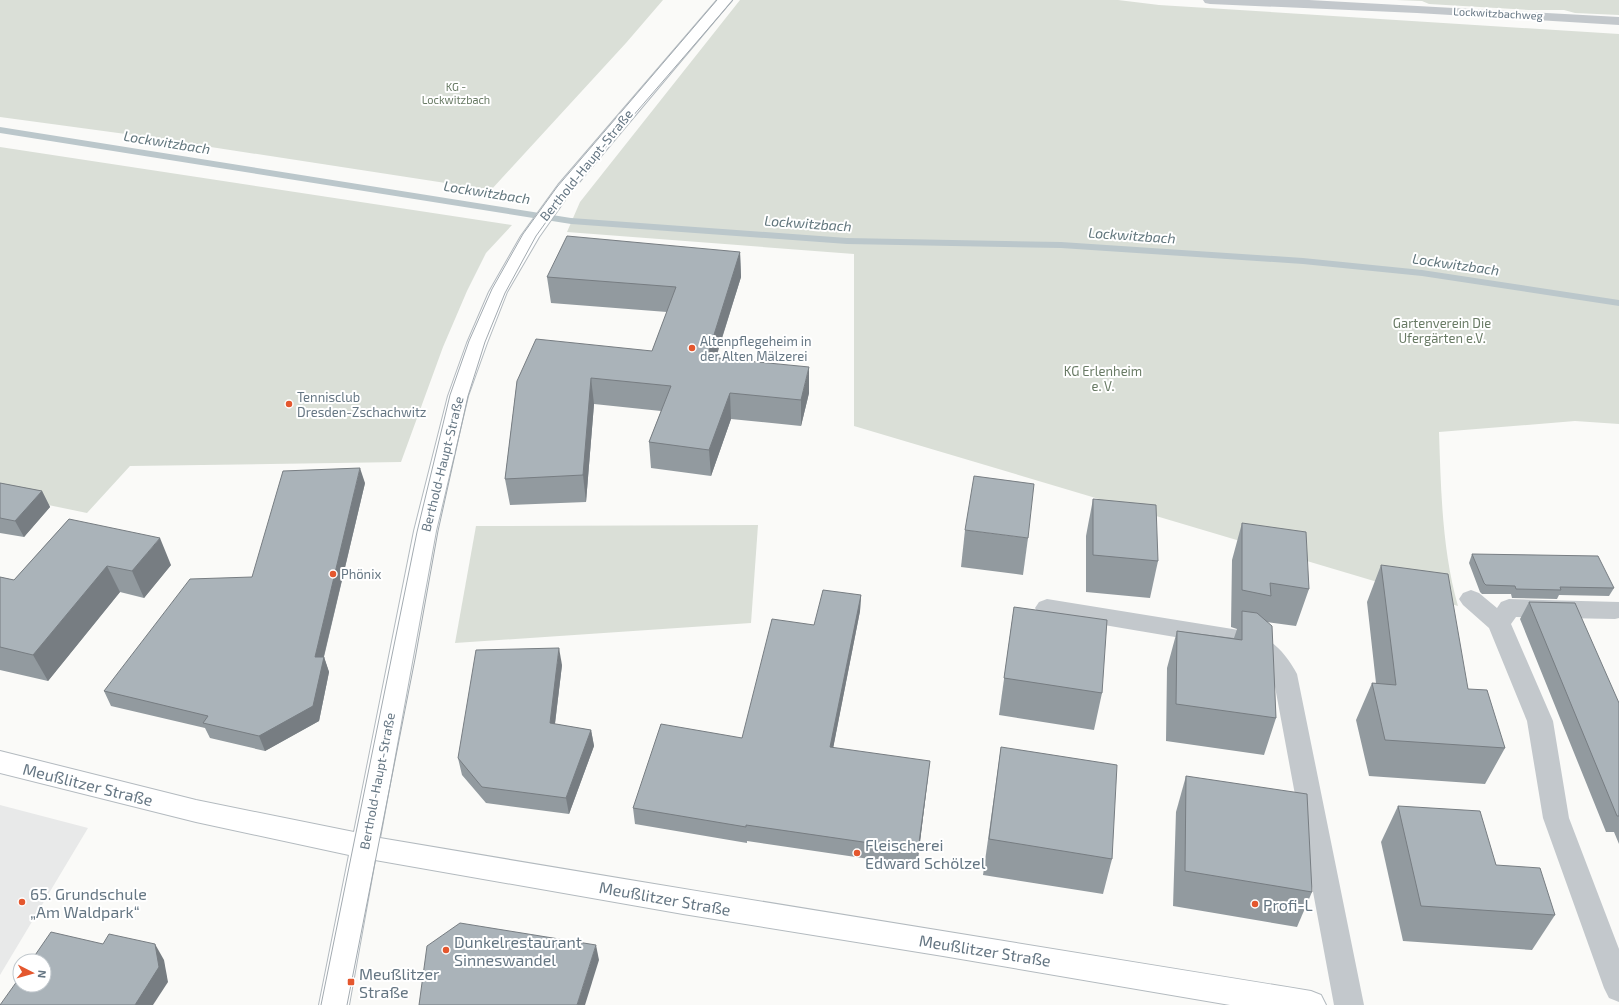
<svg xmlns="http://www.w3.org/2000/svg" width="1619" height="1005" viewBox="0 0 1619 1005" font-family="'Exo 2',sans-serif">
<rect width="100%" height="100%" fill="#fafaf8"/>
<path fill="#e8e9e9" d="M 0,805 L 88,828 L 0,975 Z"/>
<g fill="#dadfd7">
<path d="M 0,0 L 663,0 L 626,43 L 491,190 L 133,135 L 0,117 Z"/>
<path d="M 740,0 L 1118,0 L 1159,5 L 1619,34 L 1619,424 L 1575,421 L 1439,432 C 1441,490 1442,550 1458,606 L 854,426 L 854,254 L 567,232 L 580,202 Z"/>
<path d="M 1396,0 L 1619,0 L 1619,15 L 1575,13 L 1564,10 L 1529,10 L 1429,4 L 1422,1 Z"/>
<path d="M 0,147 L 512,225 L 486,253 L 467,291 L 443,347 L 401,462 L 130,466 L 87,513 L 0,495 Z"/>
<path d="M 758,525 L 751,623 L 455,643 L 476,526 Z"/>
</g>
<g fill="none" stroke-linecap="round" stroke-linejoin="round">
<path fill="#bbc7cb" fill-rule="evenodd" d="M 0,127 L 571,218 L 847,238 L 1061,242 L 1303,258 L 1422,270 L 1619,300 L 1619,306 L 1422,276 L 1303,264 L 1061,248 L 847,244 L 571,224 L 0,133 Z"/>
<defs>
<path id="secondary" d="M 717,0 L 732,0 L 570,193 L 539,237 L 507,292 L 487,343 L 468,396 L 436,531 L 380,838 C 690,891 1001,940 1311,991 L 1321,995 L 1326,1005 L 1230,1005 L 943,956 L 683,914 L 375,860 L 349,1005 L 319,1005 L 349,855 L 196,822 L 0,773 L 0,751 L 196,800 L 354,832 L 414,531 L 448,396 L 467,343 L 489,292 L 521,236 L 558,185 Z"/>
</defs>
<use href="#secondary" stroke="#b3babf" stroke-width="2"/>
<g fill="#c3c8cc" fill-rule="evenodd">
<path d="M 1203,0 L 1309,0 L 1619,17 L 1619,25 L 1417,13 L 1210,4 L 1205,3 Z"/>
<path d="M 1471,590 L 1479,593 L 1497,608 L 1501,602 L 1509,599 L 1619,602 L 1619,618 L 1615,619 L 1516,617 L 1511,624 L 1553,721 L 1569,818 L 1619,949 L 1619,1002 L 1609,998 L 1604,988 L 1543,818 L 1527,721 L 1489,628 L 1463,605 L 1459,599 L 1463,593 Z"/>
<path d="M 1047,599 L 1251,632 C 1272,638 1287,655 1297,674 L 1364,1005 L 1334,1005 L 1273,676 C 1265,666 1257,656 1246,649 L 1039,614 L 1035,608 L 1039,602 Z"/>
</g>
<use href="#secondary" fill="#fff" fill-rule="evenodd"/>
<g stroke="#a2aab0" stroke-width="1">
<path d="M 321,1005 L 417,532 L 450,395 L 469,341 L 492,289 L 523,234 L 557,187 L 717,0"/>
<path d="M 347,1005 L 415,659 L 438,531 L 468,396 L 485,342 L 505,293 L 536,236 L 569,190 L 733,0"/>
</g>
</g>
<g fill="#929a9f">
<path d="M 740,252 L 741,277 L 716,358 L 809,393 L 801,426 L 731,419 L 711,476 L 651,468 L 649,442 L 661,411 L 594,404 L 586,502 L 510,505 L 505,479 L 517,381 L 652,351 L 667,312 L 551,303 L 547,277 Z"/>
<path d="M 0,483 L 42,491 L 50,507 L 24,537 L 0,533 Z"/>
<path d="M 365,483 L 324,657 L 329,672 L 319,721 L 265,751 L 210,738 L 205,728 L 111,706 L 104,691 L 252,577 Z"/>
<path d="M 1093,499 L 1158,561 L 1150,598 L 1086,592 L 1086,536 Z"/>
<path d="M 69,519 L 171,565 L 144,598 L 120,592 L 48,681 L 0,670 L 0,577 L 14,580 Z"/>
<path d="M 1242,523 L 1309,589 L 1296,626 L 1267,622 L 1276,718 L 1264,755 L 1166,741 L 1167,668 L 1177,631 L 1234,638 L 1237,629 L 1231,627 L 1232,560 Z"/>
<path d="M 965,530 L 1028,538 L 1023,575 L 961,567 Z"/>
<path d="M 1472,554 L 1614,588 L 1609,596 L 1559,595 L 1557,599 L 1512,598 L 1511,594 L 1482,594 L 1480,592 L 1469,563 Z"/>
<path d="M 1381,565 L 1468,689 L 1505,748 L 1485,784 L 1369,776 L 1356,720 L 1372,683 L 1376,683 L 1367,602 Z"/>
<path d="M 861,595 L 860,611 L 833,748 L 928,777 L 917,866 L 747,841 L 747,843 L 635,824 L 633,808 L 742,738 L 814,625 Z"/>
<path d="M 1529,602 L 1619,703 L 1619,844 L 1614,832 L 1606,832 L 1520,619 Z"/>
<path d="M 1014,607 L 1102,693 L 1094,730 L 999,715 Z"/>
<path d="M 562,665 L 555,724 L 591,730 L 594,746 L 569,814 L 486,803 L 462,775 L 458,758 Z"/>
<path d="M 1001,747 L 1112,859 L 1103,894 L 983,875 Z"/>
<path d="M 1186,776 L 1312,892 L 1297,927 L 1173,906 L 1176,812 Z"/>
<path d="M 1398,806 L 1555,915 L 1532,950 L 1403,941 L 1381,842 Z"/>
</g>
<g fill="#777d82">
<path d="M 740,252 L 741,277 L 708,382 L 707,357 Z"/>
<path d="M 809,367 L 809,393 L 801,426 L 801,400 Z"/>
<path d="M 591,378 L 594,404 L 586,502 L 583,475 Z"/>
<path d="M 730,393 L 731,419 L 711,476 L 709,450 Z"/>
<path d="M 360,468 L 365,483 L 320,672 L 315,657 Z"/>
<path d="M 42,491 L 50,507 L 24,537 L 15,521 Z"/>
<path d="M 160,538 L 171,565 L 144,598 L 132,571 Z"/>
<path d="M 107,566 L 120,592 L 48,681 L 33,655 Z"/>
<path d="M 861,595 L 860,611 L 830,764 L 830,747 Z"/>
<path d="M 559,648 L 562,665 L 553,739 L 550,723 Z"/>
<path d="M 324,657 L 329,672 L 319,721 L 265,751 L 259,736 Z"/>
<path d="M 591,730 L 594,746 L 569,814 L 566,798 Z"/>
<path d="M 930,761 L 928,777 L 917,866 L 918,850 Z"/>
<path d="M 155,944 L 164,960 L 168,982 L 153,1005 L 135,1005 Z"/>
<path d="M 596,945 L 599,960 L 585,1005 L 577,1005 Z"/>
</g>
<g fill="#aab3b9" stroke="#777d82">
<path d="M 567,236 L 740,252 L 707,357 L 809,367 L 801,400 L 730,393 L 709,450 L 649,442 L 671,386 L 591,378 L 583,475 L 505,479 L 517,381 L 536,339 L 652,351 L 676,287 L 547,277 Z"/>
<path d="M 360,468 L 315,657 L 324,657 L 313,706 L 259,736 L 203,723 L 208,716 L 104,691 L 190,579 L 252,577 L 283,471 Z"/>
<path d="M 974,476 L 1034,484 L 1028,538 L 965,530 Z"/>
<path d="M 0,483 L 42,491 L 15,521 L 0,518 Z"/>
<path d="M 1093,499 L 1156,505 L 1158,561 L 1093,555 Z"/>
<path d="M 69,519 L 160,538 L 132,571 L 107,566 L 33,655 L 0,647 L 0,577 L 14,580 Z"/>
<path d="M 1242,523 L 1306,532 L 1309,589 L 1270,583 L 1271,596 L 1242,590 Z"/>
<path d="M 1472,554 L 1598,556 L 1614,588 L 1560,587 L 1561,590 L 1516,589 L 1515,586 L 1486,585 L 1484,583 Z"/>
<path d="M 1381,565 L 1448,574 L 1468,689 L 1487,690 L 1505,748 L 1385,740 L 1372,683 L 1396,685 Z"/>
<path d="M 823,590 L 861,595 L 830,747 L 930,761 L 918,850 L 746,825 L 746,827 L 633,808 L 661,724 L 742,738 L 772,619 L 814,625 Z"/>
<path d="M 1529,602 L 1575,603 L 1619,703 L 1619,816 L 1617,816 Z"/>
<path d="M 1014,607 L 1107,620 L 1102,693 L 1004,678 Z"/>
<path d="M 1242,611 L 1257,613 L 1272,626 L 1276,718 L 1176,704 L 1177,631 L 1242,640 Z"/>
<path d="M 559,648 L 550,723 L 591,730 L 566,798 L 482,787 L 458,758 L 476,650 Z"/>
<path d="M 1001,747 L 1117,765 L 1112,859 L 989,839 Z"/>
<path d="M 1186,776 L 1307,794 L 1312,892 L 1185,871 Z"/>
<path d="M 1398,806 L 1480,811 L 1496,865 L 1540,868 L 1555,915 L 1421,906 Z"/>
<path d="M 460,923 L 596,945 L 577,1005 L 419,1005 L 427,946 Z"/>
<path d="M 51,932 L 103,944 L 109,934 L 155,944 L 159,967 L 135,1005 L 0,1005 L 20,977 L 20,985 L 44,985 L 44,961 L 31,961 Z"/>
</g>
<g fill="#e4572e" stroke="#fff" stroke-width="1.5">
<circle cx="692" cy="348" r="4"/>
<circle cx="289" cy="404" r="4"/>
<circle cx="333" cy="574" r="4"/>
<circle cx="857" cy="853" r="4"/>
<circle cx="22" cy="902" r="4"/>
<circle cx="1255" cy="904" r="4"/>
<circle cx="446" cy="950" r="4"/>
<rect x="347" y="978" width="8" height="8" rx="2"/>
</g>
<g text-anchor="middle" dominant-baseline="central" stroke-width="4" stroke-linejoin="round" paint-order="stroke">
<g font-size="11" fill="#657683" stroke="#fff">
<text transform="translate(1498 13) rotate(3)">Lockwitzbachweg</text>
</g>
<g font-size="11" fill="#687a64" stroke="#fff">
<text x="456" y="86">KG -<tspan x="456" dy="13">Lockwitzbach</tspan></text>
</g>
<g font-size="13" fill="#657683" stroke="#fff">
<text transform="translate(586 165) rotate(-51)">Berthold-Haupt-Straße</text>
<text transform="translate(442 464) rotate(-76)">Berthold-Haupt-Straße</text>
<text transform="translate(377 781) rotate(-79)">Berthold-Haupt-Straße</text>
</g>
<g font-size="13" fill="#687a64" stroke="#fff">
<text x="1442" y="323">Gartenverein Die<tspan x="1442" dy="15">Ufergärten e.V.</tspan></text>
<text x="1103" y="371">KG Erlenheim<tspan x="1103" dy="15">e. V.</tspan></text>
</g>
<g font-size="13" fill="#657683" stroke="#fff" text-anchor="start">
<text x="700" y="341">Altenpflegeheim in<tspan x="700" dy="15">der Alten Mälzerei</tspan></text>
<text x="297" y="397">Tennisclub<tspan x="297" dy="15">Dresden-Zschachwitz</tspan></text>
<text x="341" y="574">Phönix</text>
</g>
<g font-size="14" font-style="italic" fill="#60757c" stroke="#fff">
<text transform="translate(167 142) rotate(9)">Lockwitzbach</text>
<text transform="translate(487 192) rotate(9)">Lockwitzbach</text>
<text transform="translate(808 223) rotate(4)">Lockwitzbach</text>
<text transform="translate(1132 235) rotate(4)">Lockwitzbach</text>
<text transform="translate(1456 264) rotate(8)">Lockwitzbach</text>
</g>
<g font-size="16" fill="#657683" stroke="#fff">
<text transform="translate(88 784) rotate(14)">Meußlitzer Straße</text>
<text transform="translate(665 898) rotate(10)">Meußlitzer Straße</text>
<text transform="translate(985 950) rotate(9)">Meußlitzer Straße</text>
</g>
<g font-size="16" fill="#657683" stroke="#fff" text-anchor="start">
<text x="865" y="844">Fleischerei<tspan x="865" dy="18">Edward Schölzel</tspan></text>
<text x="30" y="893">65. Grundschule<tspan x="30" dy="18">„Am Waldpark“</tspan></text>
<text x="1263" y="904">Profi-L</text>
<text x="454" y="941">Dunkelrestaurant<tspan x="454" dy="18">Sinneswandel</tspan></text>
<text x="359" y="973">Meußlitzer<tspan x="359" dy="18">Straße</tspan></text>
</g>
</g>
<g transform="translate(32 973) rotate(96)"><circle r="19" fill="#ffffff" stroke="#c1c8cd"/>
<path d="M0-3L7 15L0 10L-7 15Z" fill="#e4572e"/>
<text y="-6" font-size="11" font-weight="bold" text-anchor="middle" fill="#657683">N</text>
</g>
</svg>
